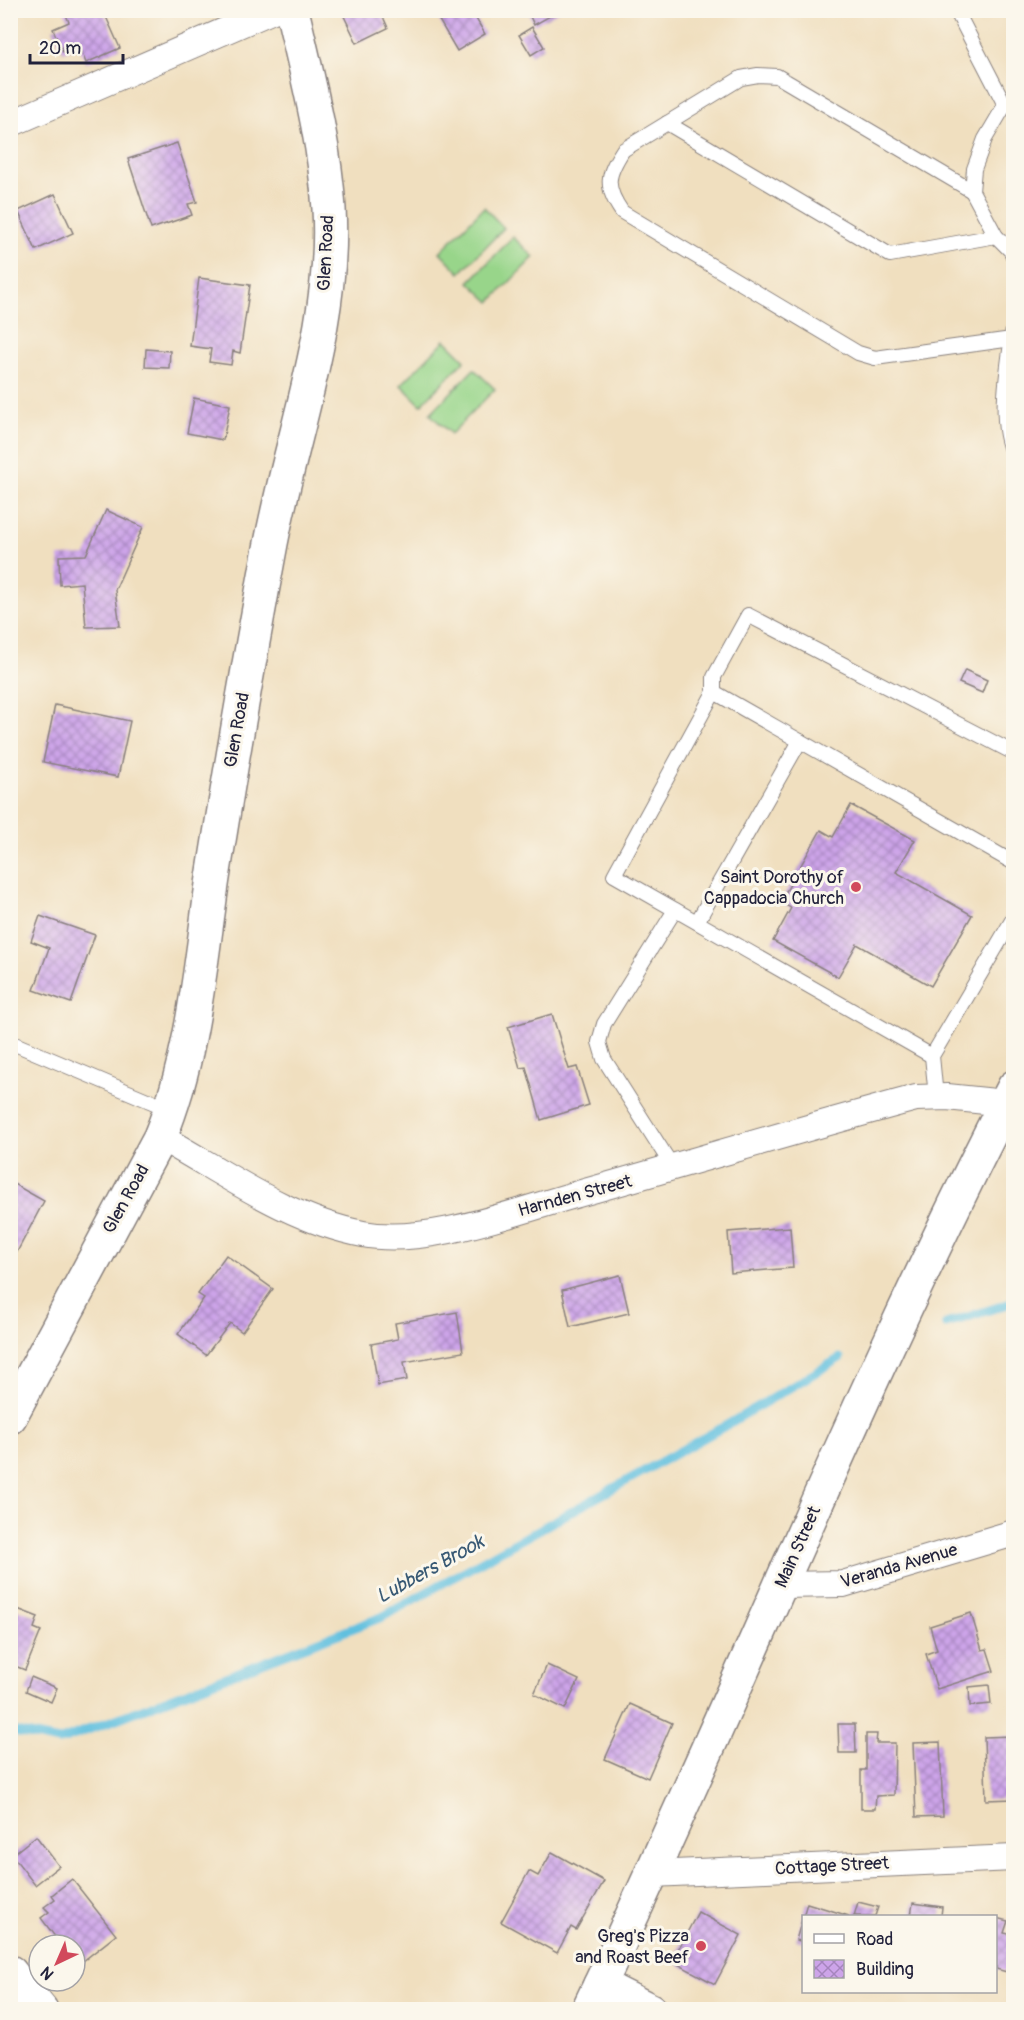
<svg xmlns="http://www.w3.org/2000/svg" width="1024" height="2020" viewBox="0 0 1024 2020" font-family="Pangolin,sans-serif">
<defs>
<pattern id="building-cross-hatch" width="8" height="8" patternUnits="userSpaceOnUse" patternTransform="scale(1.5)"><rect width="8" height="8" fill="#cda4e9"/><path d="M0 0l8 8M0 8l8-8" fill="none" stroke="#a685be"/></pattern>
</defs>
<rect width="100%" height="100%" fill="#fbf7ec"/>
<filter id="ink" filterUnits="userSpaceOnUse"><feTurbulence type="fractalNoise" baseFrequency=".0167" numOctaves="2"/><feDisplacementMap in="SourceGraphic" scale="12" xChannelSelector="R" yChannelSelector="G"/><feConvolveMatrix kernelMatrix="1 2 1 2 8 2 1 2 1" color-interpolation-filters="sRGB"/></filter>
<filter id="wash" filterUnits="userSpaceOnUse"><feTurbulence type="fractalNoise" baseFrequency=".008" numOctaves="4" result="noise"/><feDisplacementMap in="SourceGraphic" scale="24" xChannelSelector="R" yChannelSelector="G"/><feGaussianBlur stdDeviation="1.35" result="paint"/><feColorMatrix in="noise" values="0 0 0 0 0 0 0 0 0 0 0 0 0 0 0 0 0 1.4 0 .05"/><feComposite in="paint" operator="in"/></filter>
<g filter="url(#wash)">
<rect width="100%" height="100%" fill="#f0dfbf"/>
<g fill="#98d58a" stroke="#5d7c62" stroke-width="1.5">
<path d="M 484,207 L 504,228 L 460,273 L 440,252 Z"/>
<path d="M 513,237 L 534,257 L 490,302 L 469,282 Z"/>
<path d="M 445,340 L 465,360 L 421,405 L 401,385 Z"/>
<path d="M 474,369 L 495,389 L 451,434 L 430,414 Z"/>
</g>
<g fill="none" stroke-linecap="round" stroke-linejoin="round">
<g stroke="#60c0df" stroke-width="9">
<path d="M 946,1324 L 1014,1302"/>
<path d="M 10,1731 L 59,1741 L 382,1617 L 725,1426 L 840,1358"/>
</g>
</g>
<g id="blocks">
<g fill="url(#building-cross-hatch)">
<path d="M 64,10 L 103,10 L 120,48 L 86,63 L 79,45 L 63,52 L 53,29 L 69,22 Z"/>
<path d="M 341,10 L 380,10 L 388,28 L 357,43 Z"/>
<path d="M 433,10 L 471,10 L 485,34 L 457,51 Z"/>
<path d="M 527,10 L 561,10 L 534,25 Z"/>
<path d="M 532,27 L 544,47 L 531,55 L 519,35 Z"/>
<path d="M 177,143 L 197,202 L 188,204 L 192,215 L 151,229 L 128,159 Z"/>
<path d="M 55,194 L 73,233 L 36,250 L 18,211 Z"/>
<path d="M 199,278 L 250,285 L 240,353 L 233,351 L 231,365 L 209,362 L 211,349 L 190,346 Z"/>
<path d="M 146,349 L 170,351 L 169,368 L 145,367 Z"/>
<path d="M 194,398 L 230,405 L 223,440 L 187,433 Z"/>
<path d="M 106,510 L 143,527 L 115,590 L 120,626 L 86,627 L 82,583 L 60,585 L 59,556 L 86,555 Z"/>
<path d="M 965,670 L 987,680 L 982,693 L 959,683 Z"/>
<path d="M 55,705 L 130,721 L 118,777 L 43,762 Z"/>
<path d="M 851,805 L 915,840 L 896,872 L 972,915 L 931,986 L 857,944 L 838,977 L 773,941 L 791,908 L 780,902 L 821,830 L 833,837 Z"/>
<path d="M 40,916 L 95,935 L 71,1003 L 34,990 L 49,948 L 31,941 Z"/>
<path d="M 552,1014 L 569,1069 L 577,1067 L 589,1105 L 541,1120 L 526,1067 L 520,1068 L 508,1027 Z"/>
<path d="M 10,1182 L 44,1201 L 17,1252 L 10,1249 Z"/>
<path d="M 790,1227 L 793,1268 L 731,1273 L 728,1232 Z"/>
<path d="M 226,1255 L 273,1289 L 242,1332 L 230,1323 L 206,1355 L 178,1334 L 204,1298 L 198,1294 Z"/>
<path d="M 620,1275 L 629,1313 L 570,1327 L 562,1290 Z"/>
<path d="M 457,1312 L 463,1352 L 404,1362 L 407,1380 L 378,1385 L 371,1344 L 398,1339 L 395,1323 Z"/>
<path d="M 15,1608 L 38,1617 L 34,1628 L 41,1631 L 25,1670 L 10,1664 L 10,1618 Z"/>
<path d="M 971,1613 L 982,1650 L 987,1649 L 994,1671 L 937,1689 L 926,1654 L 937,1650 L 930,1626 Z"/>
<path d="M 547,1665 L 579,1680 L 565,1709 L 534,1694 Z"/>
<path d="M 31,1677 L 57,1688 L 51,1702 L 26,1691 Z"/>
<path d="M 989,1685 L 991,1704 L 970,1706 L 969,1687 Z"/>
<path d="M 630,1704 L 672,1723 L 648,1778 L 605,1759 Z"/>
<path d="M 838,1724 L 855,1724 L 856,1753 L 839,1753 Z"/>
<path d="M 866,1734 L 877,1734 L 876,1743 L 895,1743 L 894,1795 L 876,1796 L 875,1809 L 861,1809 L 861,1770 L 866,1770 Z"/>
<path d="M 1013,1736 L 1014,1799 L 986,1800 L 984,1737 Z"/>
<path d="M 940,1742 L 943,1816 L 916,1817 L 913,1743 Z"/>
<path d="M 36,1836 L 59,1866 L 35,1885 L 12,1855 Z"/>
<path d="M 552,1852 L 604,1881 L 576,1930 L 571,1927 L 557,1953 L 501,1922 L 529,1871 L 538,1876 Z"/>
<path d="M 72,1879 L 116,1935 L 78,1965 L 75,1962 L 75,1945 L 50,1945 L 56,1938 L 41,1918 L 49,1912 L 44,1907 L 55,1899 L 52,1895 Z"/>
<path d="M 858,1902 L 878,1907 L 875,1916 L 854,1916 Z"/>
<path d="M 807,1903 L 849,1916 L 804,1916 L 804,1942 L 796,1940 Z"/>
<path d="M 913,1903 L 942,1907 L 941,1916 L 911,1916 Z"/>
<path d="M 698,1912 L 741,1935 L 715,1984 L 672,1961 Z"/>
<path d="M 996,1918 L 1008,1921 L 1004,1933 L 1014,1935 L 1014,1974 L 996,1969 Z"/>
</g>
</g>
</g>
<g filter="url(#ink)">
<use href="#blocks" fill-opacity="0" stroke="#89807d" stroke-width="1.5"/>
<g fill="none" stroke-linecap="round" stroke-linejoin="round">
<defs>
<g id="lane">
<path d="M 956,10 L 1005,105"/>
<path d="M 1014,102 L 1005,105 L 985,139 L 974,169 L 972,191 L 996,236 L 1011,251 L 1014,258"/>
<path d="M 667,123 L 890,255 L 996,236"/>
<path d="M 972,191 L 777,76 L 758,75 L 741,78 L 623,150 C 607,175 604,186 622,212 L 858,353 L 875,358 L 1012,339"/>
<path d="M 1014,320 C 1010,359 995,421 1014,456"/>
<path d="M 714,692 L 714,677 L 748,615 L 1014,753"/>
<path d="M 697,922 L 800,741"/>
<path d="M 10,1042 L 171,1110"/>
<path d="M 932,1056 L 614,875 L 714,692 L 1014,863"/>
<path d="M 936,1097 L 932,1056 L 1014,917"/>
<path d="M 674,1169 L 604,1059 L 599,1042 L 604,1024 L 675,910"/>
</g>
<g id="street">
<path d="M 10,124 L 273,10"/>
<path d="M 160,1137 C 225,1173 289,1220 363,1234 C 425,1246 511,1213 571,1196 C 686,1164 800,1129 916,1098 L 947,1097 L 1005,1103"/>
<path d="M 781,1585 L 843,1584 L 1014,1533"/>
<path d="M 651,1874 L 1014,1858"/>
</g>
<g id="secondary">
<path d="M 10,1417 L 160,1137 C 194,1055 200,965 213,878 C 230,770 249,662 269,554 C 289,441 336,325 329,209 C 325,143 307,75 292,10"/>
<path d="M 10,1972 L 41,2010"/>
<path d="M 600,1985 L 650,2010"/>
<path d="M 588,2010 C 734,1704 858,1388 1014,1087"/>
</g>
</defs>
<use href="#lane" stroke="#89807d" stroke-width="16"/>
<use href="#street" stroke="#89807d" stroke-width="28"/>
<use href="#secondary" stroke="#89807d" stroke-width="36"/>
<use href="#lane" stroke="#fff" stroke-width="14"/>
<use href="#street" stroke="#fff" stroke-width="26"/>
<use href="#secondary" stroke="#fff" stroke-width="33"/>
</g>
</g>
<g fill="#d1495b" stroke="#fbf7ec" stroke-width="2">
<circle cx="856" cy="887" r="6"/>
<circle cx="701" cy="1946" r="6"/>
</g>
<g text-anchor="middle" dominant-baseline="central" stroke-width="6" stroke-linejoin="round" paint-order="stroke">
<g font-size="18" fill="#22223b" stroke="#fbf7ec">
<text transform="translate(326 253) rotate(-87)">Glen Road</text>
<text transform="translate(237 730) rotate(-80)">Glen Road</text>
<text transform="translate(575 1196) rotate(-15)">Harnden Street</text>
<text transform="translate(126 1199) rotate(-61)">Glen Road</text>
<text transform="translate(798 1547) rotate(-66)">Main Street</text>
<text transform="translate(899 1566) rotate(-16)">Veranda Avenue</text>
<text transform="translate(832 1866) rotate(-3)">Cottage Street</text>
</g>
<g font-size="18" fill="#22223b" stroke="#fbf7ec" text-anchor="end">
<text x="844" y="877">Saint Dorothy of<tspan x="844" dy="21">Cappadocia Church</tspan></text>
<text x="689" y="1936">Greg's Pizza<tspan x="689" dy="21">and Roast Beef</tspan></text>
</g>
<g font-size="20" font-style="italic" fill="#385974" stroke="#fbf7ec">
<text transform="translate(430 1569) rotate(-29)">Lubbers Brook</text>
</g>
</g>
<rect width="1024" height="2020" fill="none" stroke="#fbf7ec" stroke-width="36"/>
<rect x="802" y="1915" width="195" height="78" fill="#fbf7ec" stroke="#a4a2a5" stroke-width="1.5"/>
<rect x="814" y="1934" width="30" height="9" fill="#ffffff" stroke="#a4a2a5" stroke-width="1.5"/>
<text x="856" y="1945" font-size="18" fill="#22223b">Road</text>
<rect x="814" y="1960" width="30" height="18" fill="url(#building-cross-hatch)" stroke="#a4a2a5" stroke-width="1.5"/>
<text x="856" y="1975" font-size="18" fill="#22223b">Building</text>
<g transform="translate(57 1963) rotate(224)"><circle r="28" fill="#fbf7ec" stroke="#a4a2a5" stroke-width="1.5"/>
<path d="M0-4.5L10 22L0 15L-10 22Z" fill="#d1495b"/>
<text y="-9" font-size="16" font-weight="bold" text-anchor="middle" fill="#22223b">N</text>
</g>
<path d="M30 54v9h93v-9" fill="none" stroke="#22223b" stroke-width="3"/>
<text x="39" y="54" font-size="18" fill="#22223b" stroke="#fbf7ec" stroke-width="4.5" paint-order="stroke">20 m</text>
</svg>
